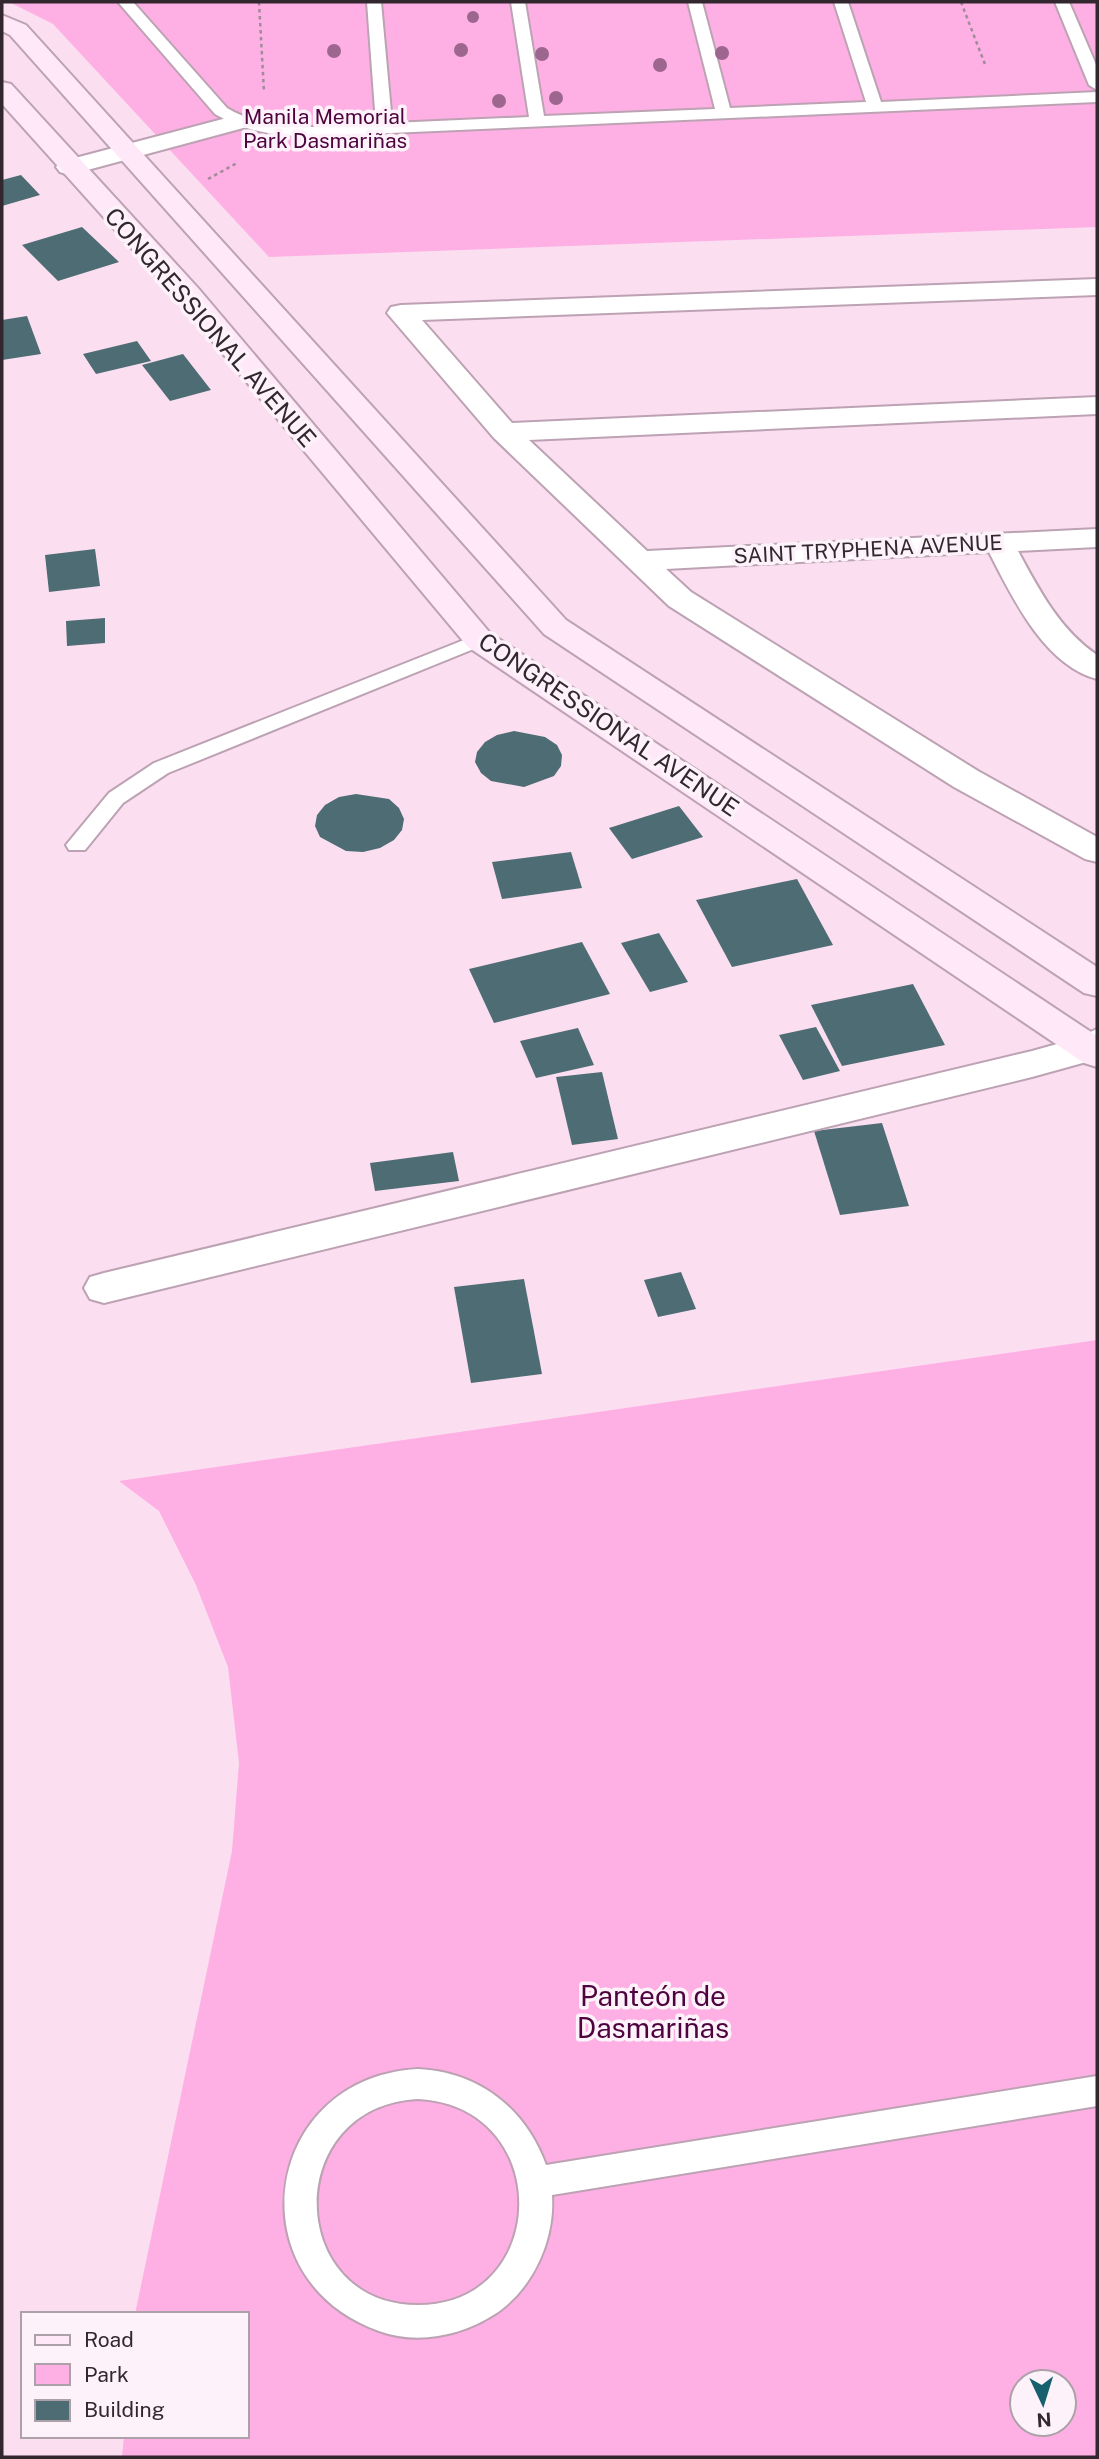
<svg xmlns="http://www.w3.org/2000/svg" width="1099" height="2459" viewBox="0 0 1099 2459" font-family="'Public Sans',sans-serif">
<rect width="100%" height="100%" fill="#fbdff1"/>
<g fill="#feb0e5" fill-rule="evenodd">
<path d="M 9,2 L 1097,2 L 1097,227 L 269,257 L 53,24 Z"/>
<path d="M 1097,1340 L 1097,2457 L 122,2457 L 124,2436 L 247,2436 L 247,2314 L 135,2314 L 232,1851 L 239,1763 L 228,1667 L 196,1585 L 159,1511 L 119,1481 ZM 1022,2382 L 1064,2382 L 1064,2424 L 1022,2424 Z"/>
</g>
<g fill="#4d6c73">
<path d="M 21,175 L 40,195 L 2,206 L 2,180 Z"/>
<path d="M 82,227 L 119,262 L 58,281 L 22,245 Z"/>
<path d="M 27,316 L 41,354 L 2,360 L 2,320 Z"/>
<path d="M 137,341 L 151,361 L 96,374 L 83,354 Z"/>
<path d="M 183,354 L 211,390 L 170,401 L 142,365 Z"/>
<path d="M 95,549 L 100,586 L 49,592 L 45,555 Z"/>
<path d="M 105,618 L 105,643 L 67,646 L 66,621 Z"/>
<path d="M 514,731 L 545,737 L 557,745 L 562,755 L 561,766 L 554,776 L 524,787 L 491,781 L 481,773 L 475,762 L 477,752 L 485,742 L 497,735 Z"/>
<path d="M 356,794 L 389,799 L 399,808 L 404,819 L 402,830 L 394,840 L 380,848 L 363,852 L 346,851 L 320,837 L 315,826 L 317,815 L 325,805 L 339,797 Z"/>
<path d="M 679,806 L 703,837 L 632,859 L 609,828 Z"/>
<path d="M 571,852 L 582,888 L 502,899 L 492,862 Z"/>
<path d="M 797,879 L 833,945 L 732,967 L 696,900 Z"/>
<path d="M 659,933 L 688,982 L 650,992 L 621,943 Z"/>
<path d="M 582,942 L 610,994 L 494,1023 L 469,969 Z"/>
<path d="M 913,984 L 945,1045 L 842,1066 L 811,1005 Z"/>
<path d="M 816,1027 L 840,1071 L 803,1080 L 779,1035 Z"/>
<path d="M 578,1028 L 594,1065 L 536,1078 L 520,1041 Z"/>
<path d="M 602,1072 L 618,1139 L 572,1145 L 556,1077 Z"/>
<path d="M 882,1123 L 909,1206 L 840,1215 L 814,1131 Z"/>
<path d="M 453,1152 L 459,1181 L 375,1191 L 370,1163 Z"/>
<path d="M 681,1272 L 696,1309 L 658,1317 L 644,1280 Z"/>
<path d="M 524,1279 L 542,1374 L 471,1383 L 454,1287 Z"/>
</g>
<g fill="none" stroke-linecap="round" stroke-linejoin="round">
<defs>
<g id="lane">
<path d="M 118,2 L 133,2 L 227,108 C 273,135 324,126 376,124 L 367,2 L 381,2 L 392,123 L 529,117 L 511,2 L 525,2 L 544,116 L 715,109 L 688,2 L 702,2 L 730,108 L 866,102 L 834,2 L 848,2 L 881,102 L 1097,92 L 1097,102 L 322,136 C 284,137 249,134 215,114 Z"/>
<path d="M 1055,2 L 1069,2 L 1097,67 L 1097,90 L 1089,85 Z"/>
<path d="M 479,634 L 486,636 L 489,640 L 486,644 L 168,773 L 123,803 L 85,850 L 69,850 L 66,845 L 109,793 L 154,763 Z"/>
<path d="M 418,2069 C 479,2072 525,2108 546,2165 L 1097,2076 L 1097,2106 L 552,2195 C 555,2240 533,2289 495,2314 C 461,2336 417,2345 379,2331 C 233,2279 264,2077 418,2069 ZM 418,2099 C 555,2106 551,2305 418,2305 C 285,2305 281,2106 418,2099 Z"/>
</g>
<g id="street">
<path d="M 238,115 L 247,117 L 250,122 L 247,127 L 69,175 L 60,172 L 56,167 L 60,162 Z"/>
<path d="M 1097,279 L 1097,295 L 422,320 L 512,423 L 1097,397 L 1097,414 L 529,440 L 647,551 L 1097,529 L 1097,547 L 1018,551 C 1039,590 1060,630 1097,655 L 1097,679 C 1044,665 1012,597 989,552 L 666,569 L 691,592 L 978,771 L 1097,837 L 1097,862 L 1085,859 L 954,787 L 669,606 L 494,438 L 387,313 L 391,307 L 401,305 Z"/>
<path d="M 1097,1029 L 1097,1059 L 1032,1077 L 104,1303 L 90,1299 L 84,1288 L 90,1277 L 104,1273 L 1032,1051 L 1075,1039 Z"/>
</g>
<g id="secondary">
<path d="M 2,15 L 26,25 L 566,620 L 1097,967 L 1097,996 L 1084,993 L 544,634 L 10,35 L 2,31 Z"/>
<path d="M 2,82 L 11,84 L 198,288 L 490,633 L 1097,1036 L 1097,1067 L 1084,1063 L 468,647 L 178,300 L 2,104 Z"/>
</g>
</defs>
<use href="#lane" stroke="#bca2b3" stroke-width="4"/>
<use href="#street" stroke="#bca2b3" stroke-width="4"/>
<use href="#secondary" stroke="#bca2b3" stroke-width="4"/>
<g stroke="#a08b98" stroke-width="2.5" stroke-dasharray="3.5 3.5" stroke-linecap="butt">
<path d="M 259,2 L 264,92"/>
<path d="M 961,2 L 986,67"/>
<path d="M 208,179 L 237,163"/>
</g>
<use href="#lane" fill="#fff" fill-rule="evenodd"/>
<use href="#street" fill="#fff" fill-rule="evenodd"/>
<use href="#secondary" fill="#ffe8f8" fill-rule="evenodd"/>
</g>
<g fill="#9c668f">
<circle cx="473" cy="17" r="6"/>
<circle cx="461" cy="50" r="7"/>
<circle cx="334" cy="51" r="7"/>
<circle cx="722" cy="53" r="7"/>
<circle cx="542" cy="54" r="7"/>
<circle cx="660" cy="65" r="7"/>
<circle cx="556" cy="98" r="7"/>
<circle cx="499" cy="101" r="7"/>
</g>
<g text-anchor="middle" dominant-baseline="central" stroke-width="7" stroke-linejoin="round" paint-order="stroke">
<g font-size="21" fill="#4e033e" stroke="#fdf2f9">
<text x="325" y="116">Manila Memorial<tspan x="325" dy="24">Park Dasmariñas</tspan></text>
</g>
<g font-size="21" fill="#32272e" stroke="#fdf2f9">
<text transform="translate(868 549) rotate(-3)">SAINT TRYPHENA AVENUE</text>
</g>
<g font-size="24" fill="#32272e" stroke="#fdf2f9">
<text transform="translate(211 327) rotate(49)">CONGRESSIONAL AVENUE</text>
<text transform="translate(609 724) rotate(34)">CONGRESSIONAL AVENUE</text>
</g>
<g font-size="28" fill="#4e033e" stroke="#fdf2f9">
<text x="653" y="1995">Panteón de<tspan x="653" dy="32">Dasmariñas</tspan></text>
</g>
</g>
<rect width="1099" height="2459" fill="none" stroke="#32272e" stroke-width="7"/>
<rect x="21" y="2312" width="228" height="126" fill="#fdf2f9" stroke="#aca1a8" stroke-width="2"/>
<rect x="35" y="2335" width="35" height="10" fill="#ffe8f8" stroke="#aca1a8" stroke-width="2"/>
<text x="84" y="2347" font-size="21" fill="#32272e">Road</text>
<rect x="35" y="2364" width="35" height="21" fill="#feb0e5" stroke="#aca1a8" stroke-width="2"/>
<text x="84" y="2382" font-size="21" fill="#32272e">Park</text>
<rect x="35" y="2400" width="35" height="21" fill="#4d6c73" stroke="#aca1a8" stroke-width="2"/>
<text x="84" y="2417" font-size="21" fill="#32272e">Building</text>
<g transform="translate(1043 2403) rotate(176)"><circle r="33" fill="#fdf2f9" stroke="#aca1a8" stroke-width="2"/>
<path d="M0-5L12 26L0 18L-12 26Z" fill="#17616f"/>
<text y="-10" font-size="19" font-weight="bold" text-anchor="middle" fill="#32272e">N</text>
</g>
</svg>
